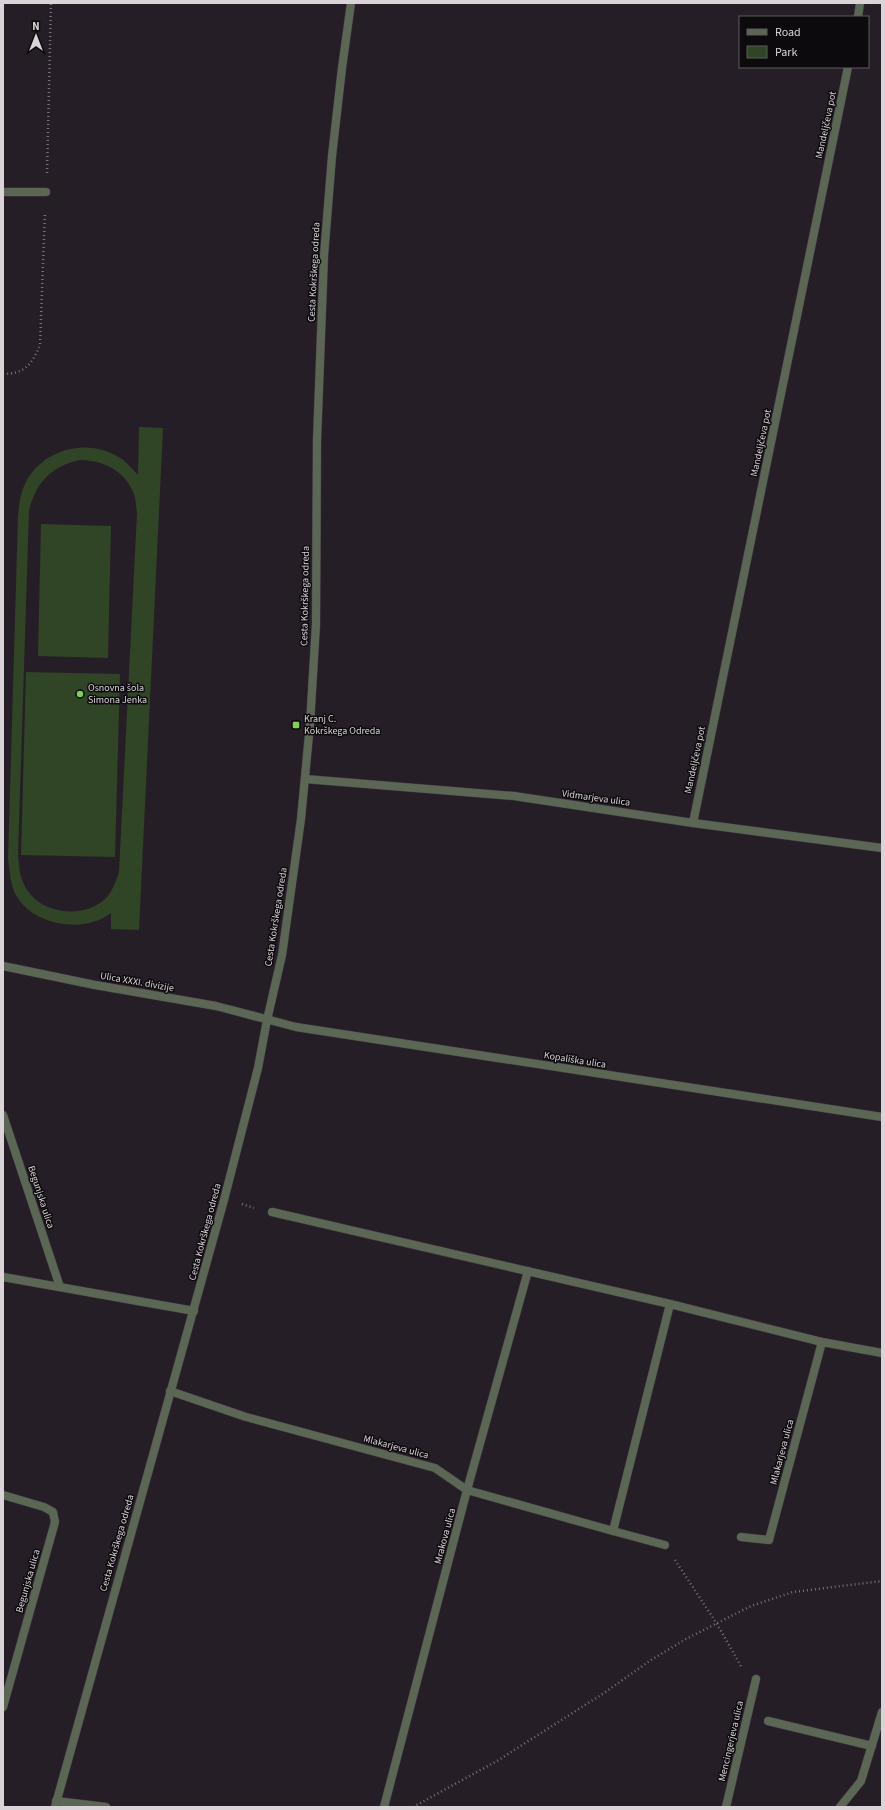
<svg xmlns="http://www.w3.org/2000/svg" width="885" height="1810" viewBox="0 0 885 1810" font-family="'Source Sans 3',sans-serif">
<rect width="100%" height="100%" fill="#261e26"/>
<g fill="#304426" fill-rule="evenodd">
<path d="M 139,427 L 163,428 L 139,930 L 111,929 L 111,913 C 84,934 33,926 16,895 C 10,885 10,871 8,859 L 18,516 C 19,506 20,495 24,486 C 41,448 90,436 123,460 C 128,464 133,470 138,475 ZM 79,460 C 102,460 125,470 134,494 C 136,500 136,507 137,513 L 119,872 C 116,882 112,892 105,899 C 81,921 35,913 23,882 C 19,873 19,864 18,855 L 29,511 C 36,482 51,467 79,460 Z"/>
<path d="M 41,524 L 111,526 L 108,658 L 38,656 Z"/>
<path d="M 26,672 L 120,674 L 115,857 L 21,855 Z"/>
</g>
<g fill="none" stroke-linecap="round" stroke-linejoin="round">
<defs>
<g id="minor">
<path d="M 858,17 L 860,3"/>
<path d="M 3,192 L 46,192"/>
<path d="M 305,779 L 514,796 L 693,823 L 882,848"/>
<path d="M 693,823 L 848,67"/>
<path d="M 3,966 L 95,985 L 216,1006 L 296,1027 L 882,1117"/>
<path d="M 3,1115 L 60,1287"/>
<path d="M 272,1212 L 670,1304 L 822,1342 L 882,1353"/>
<path d="M 3,1277 L 194,1311"/>
<path d="M 170,1391 L 246,1417 L 435,1468 L 467,1490 L 613,1531 L 670,1304"/>
<path d="M 3,1495 L 44,1507 L 53,1512 L 55,1522 L 3,1707"/>
<path d="M 613,1531 L 665,1545"/>
<path d="M 741,1537 L 769,1540 L 822,1342"/>
<path d="M 768,1721 L 872,1746"/>
<path d="M 56,1801 L 106,1807"/>
<path d="M 55,1807 L 224,1200 L 258,1068 L 267,1020 L 282,955 L 301,819 L 310,724 L 316,624 L 317,440 L 324,256 L 332,156 L 342,68 L 351,3"/>
<path d="M 384,1807 L 467,1490 L 528,1271"/>
<path d="M 726,1807 L 756,1679"/>
<path d="M 840,1807 L 861,1781 L 882,1712"/>
</g>
</defs>
<use href="#minor" stroke="#433b43" stroke-width="9"/>
<g stroke="#787178" stroke-width="2.5" stroke-dasharray="1 3" stroke-linecap="butt">
<path d="M 47,173 L 51,3"/>
<path d="M 3,374 C 25,374 32,364 40,345 L 45,212"/>
<path d="M 242,1204 L 254,1208"/>
<path d="M 675,1560 L 717,1624 L 742,1668"/>
<path d="M 413,1807 L 497,1761 L 604,1693 L 651,1660 L 686,1639 L 751,1606 L 793,1592 L 882,1581"/>
</g>
<use href="#minor" stroke="#5b6754" stroke-width="8"/>
</g>
<g fill="#82d04f" stroke="#0d0a0d" stroke-width="1.5">
<circle cx="80" cy="694" r="4"/>
<rect x="292" y="721" width="8" height="8" rx="2"/>
</g>
<g text-anchor="middle" dominant-baseline="central" stroke-width="3" stroke-linejoin="round" paint-order="stroke">
<g font-size="10" fill="#dad4d9" stroke="#0d0a0d">
<text transform="translate(826 125) rotate(-78)">Mandeljčeva pot</text>
<text transform="translate(314 272) rotate(-87)">Cesta Kokrškega odreda</text>
<text transform="translate(761 443) rotate(-78)">Mandeljčeva pot</text>
<text transform="translate(305 596) rotate(-89)">Cesta Kokrškega odreda</text>
<text transform="translate(695 760) rotate(-78)">Mandeljčeva pot</text>
<text transform="translate(596 798) rotate(8)">Vidmarjeva ulica</text>
<text transform="translate(276 917) rotate(-81)">Cesta Kokrškega odreda</text>
<text transform="translate(137 982) rotate(10)">Ulica XXXI. divizije</text>
<text transform="translate(575 1060) rotate(9)">Kopališka ulica</text>
<text transform="translate(41 1197) rotate(72)">Begunjska ulica</text>
<text transform="translate(205 1232) rotate(-75)">Cesta Kokrškega odreda</text>
<text transform="translate(396 1447) rotate(15)">Mlakarjeva ulica</text>
<text transform="translate(782 1452) rotate(-75)">Mlakarjeva ulica</text>
<text transform="translate(445 1536) rotate(-75)">Mrakova ulica</text>
<text transform="translate(117 1543) rotate(-74)">Cesta Kokrškega odreda</text>
<text transform="translate(28 1581) rotate(-74)">Begunjska ulica</text>
<text transform="translate(731 1741) rotate(-77)">Mencingerjeva ulica</text>
</g>
<g font-size="10" fill="#dad4d9" stroke="#0d0a0d" text-anchor="start">
<text x="88" y="688">Osnovna šola<tspan x="88" dy="12">Simona Jenka</tspan></text>
<text x="304" y="719">Kranj C.<tspan x="304" dy="12">Kokrškega Odreda</tspan></text>
</g>
</g>
<rect width="885" height="1810" fill="none" stroke="#dad4d9" stroke-width="8"/>
<rect x="739" y="16" width="130" height="52" fill="#0d0a0d" stroke="#5f5b5f"/>
<rect x="747" y="29" width="20" height="6" fill="#5b6754" stroke="#5f5b5f"/>
<text x="775" y="36" font-size="12" fill="#dad4d9">Road</text>
<rect x="747" y="46" width="20" height="12" fill="#304426" stroke="#5f5b5f"/>
<text x="775" y="56" font-size="12" fill="#dad4d9">Park</text>
<g transform="translate(36 36)" stroke="#0d0a0d" stroke-width="3" paint-order="stroke">
<path d="M0-3L7 15L0 10L-7 15Z" fill="#dad4d9"/>
<text y="-6" font-size="11" font-weight="bold" text-anchor="middle" fill="#dad4d9">N</text>
</g>
</svg>
